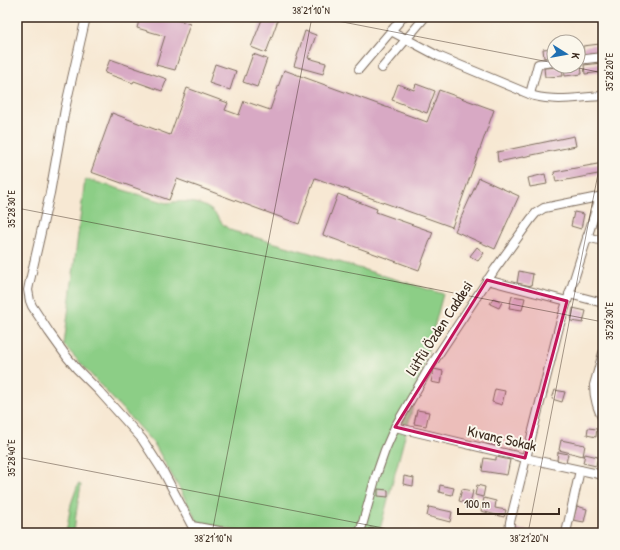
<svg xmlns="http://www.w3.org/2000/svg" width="620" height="550" viewBox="0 0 620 550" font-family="'Patrick Hand',sans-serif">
<rect width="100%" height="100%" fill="#fbf7ec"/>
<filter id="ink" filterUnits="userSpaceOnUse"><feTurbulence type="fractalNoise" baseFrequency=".025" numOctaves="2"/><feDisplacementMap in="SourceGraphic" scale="8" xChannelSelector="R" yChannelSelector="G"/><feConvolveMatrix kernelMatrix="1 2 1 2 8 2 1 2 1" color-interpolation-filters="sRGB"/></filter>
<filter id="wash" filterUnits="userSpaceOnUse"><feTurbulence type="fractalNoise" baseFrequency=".012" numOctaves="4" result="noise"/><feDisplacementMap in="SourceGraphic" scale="16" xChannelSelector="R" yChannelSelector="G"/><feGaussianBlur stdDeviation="0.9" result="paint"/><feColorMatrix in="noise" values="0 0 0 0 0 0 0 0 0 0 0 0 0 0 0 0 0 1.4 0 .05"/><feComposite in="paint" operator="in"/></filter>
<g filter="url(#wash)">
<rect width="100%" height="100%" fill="#f7e8d3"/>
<g fill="#8cce86" stroke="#647c52">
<path d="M 86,179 L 167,203 C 183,200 206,201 217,216 C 222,223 224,227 233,231 L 310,253 L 443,294 L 379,533 L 245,533 L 198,522 L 155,445 L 64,345 L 84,187 Z"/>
<path d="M 78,484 L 81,485 L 76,514 L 74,533 L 66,533 L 71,504 Z"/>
</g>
<g id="blocks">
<g fill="#d8a9c4">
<path d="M 140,17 L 168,17 L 190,24 L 175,70 L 156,65 L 165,36 L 137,28 Z"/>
<path d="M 263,17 L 279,17 L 266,53 L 251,47 Z"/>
<path d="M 305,31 L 316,35 L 308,58 L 326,63 L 323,74 L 294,66 Z"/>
<path d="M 600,44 L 601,53 L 584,55 L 583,46 Z"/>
<path d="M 554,48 L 554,57 L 544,58 L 543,49 Z"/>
<path d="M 253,54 L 267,59 L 257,87 L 243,82 Z"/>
<path d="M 110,59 L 167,79 L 162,91 L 134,81 L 133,83 L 105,73 Z"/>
<path d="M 602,63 L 603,72 L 585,74 L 584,65 Z"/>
<path d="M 215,64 L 236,71 L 230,90 L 209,83 Z"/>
<path d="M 578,65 L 581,65 L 582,74 L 565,76 L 564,66 L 578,66 Z"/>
<path d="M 562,67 L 563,76 L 545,77 L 544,68 Z"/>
<path d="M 284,70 L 427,122 L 439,90 L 494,110 L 452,227 L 315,178 L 299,224 L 177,179 L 169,200 L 91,172 L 112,113 L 170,135 L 187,88 L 228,103 L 225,110 L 239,115 L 244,101 L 270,110 Z"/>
<path d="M 398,84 L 414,90 L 416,84 L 435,91 L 427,113 L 392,100 Z"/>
<path d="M 574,136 L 576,146 L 498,162 L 497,152 Z"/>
<path d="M 603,163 L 603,173 L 556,182 L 554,172 Z"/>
<path d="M 545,174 L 547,184 L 530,187 L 528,178 Z"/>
<path d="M 479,178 L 519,196 L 495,249 L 455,231 Z"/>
<path d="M 338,194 L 377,209 L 376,212 L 433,232 L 419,270 L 323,235 Z"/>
<path d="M 574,212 L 584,214 L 581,229 L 571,226 Z"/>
<path d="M 477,247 L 484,253 L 478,261 L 470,256 Z"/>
<path d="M 519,271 L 533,274 L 531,286 L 517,283 Z"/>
<path d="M 512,296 L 525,298 L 522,310 L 509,308 Z"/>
<path d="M 493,298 L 502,302 L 499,308 L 490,304 Z"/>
<path d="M 573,308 L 586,311 L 583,323 L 571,321 Z"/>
<path d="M 434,369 L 443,371 L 441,384 L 431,382 Z"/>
<path d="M 495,389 L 505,391 L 502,405 L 492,402 Z"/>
<path d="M 555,390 L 565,392 L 562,402 L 552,399 Z"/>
<path d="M 417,410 L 429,412 L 426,426 L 414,424 Z"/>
<path d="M 588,428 L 597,429 L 596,437 L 587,435 Z"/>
<path d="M 489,436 L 501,438 L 499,447 L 487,444 Z"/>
<path d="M 561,440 L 585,445 L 583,456 L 559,450 Z"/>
<path d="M 558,452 L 568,454 L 566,463 L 557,460 Z"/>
<path d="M 585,454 L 598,457 L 596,466 L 583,463 Z"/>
<path d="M 496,457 L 510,460 L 507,475 L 482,471 L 484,458 L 496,460 Z"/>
<path d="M 404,476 L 414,478 L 413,486 L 403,484 Z"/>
<path d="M 440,485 L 454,488 L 452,495 L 439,492 Z"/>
<path d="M 477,485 L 485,487 L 483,497 L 475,495 Z"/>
<path d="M 378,489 L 388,490 L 388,497 L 378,496 Z"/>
<path d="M 462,489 L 473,491 L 470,504 L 459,501 Z"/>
<path d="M 484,498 L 496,501 L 495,508 L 506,510 L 504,517 L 481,511 Z"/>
<path d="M 577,506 L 587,509 L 584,522 L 573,520 Z"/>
<path d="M 429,507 L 452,512 L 450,522 L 427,516 Z"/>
<path d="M 370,528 L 380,530 L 380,533 L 369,533 Z"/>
<path d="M 514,529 L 527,531 L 527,533 L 513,533 Z"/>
</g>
</g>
</g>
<g filter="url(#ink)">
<use href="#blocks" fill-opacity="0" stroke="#7d6c5d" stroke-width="1"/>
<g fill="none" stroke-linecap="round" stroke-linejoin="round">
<defs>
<g id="minor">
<path d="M 86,17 L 65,109 L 50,193 L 29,285 L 28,290 L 30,301 L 32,306 L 49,332 L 67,357 L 77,369 L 99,391 L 142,439 L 164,473 L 192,526 L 230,533"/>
<path d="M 391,31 L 438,56 L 534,96 C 557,102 580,97 603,96"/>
<path d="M 578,60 L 603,57"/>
<path d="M 382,68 L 425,17"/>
<path d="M 359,69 L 403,17"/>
<path d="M 530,94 L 538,64 L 554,62"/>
<path d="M 587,237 L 603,241"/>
<path d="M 487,280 L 567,301"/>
<path d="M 569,294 L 603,303"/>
<path d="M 603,353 L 594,385 C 594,399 598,409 603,420"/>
<path d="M 395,427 L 525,458 L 603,475"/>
<path d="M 360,533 L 376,476 L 385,450 L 395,427 L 428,370 L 495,269 L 531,219 L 536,213 L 544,208 L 603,196"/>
<path d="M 509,533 L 510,522 L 559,327 L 600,197"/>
<path d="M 566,533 L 580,470"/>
</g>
</defs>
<use href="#minor" stroke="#7d6c5d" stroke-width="10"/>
<use href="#minor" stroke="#fff" stroke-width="8"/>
</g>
</g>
<path fill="#c2185b" fill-opacity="0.2" stroke="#c2185b" stroke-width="3" stroke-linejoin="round" d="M 487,280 L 567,301 L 525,458 L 395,427 Z"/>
<path fill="none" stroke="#3b2a1e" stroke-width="1" stroke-opacity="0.45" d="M 317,17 L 554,63M 569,66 L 603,73M 17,208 L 603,322M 17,457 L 409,533M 212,533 L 312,17M 528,533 L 603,148"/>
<g text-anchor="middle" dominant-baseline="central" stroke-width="4" stroke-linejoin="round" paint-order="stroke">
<g font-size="15" fill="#3b2a1e" stroke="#fbf7ec">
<text transform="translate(439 328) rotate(-57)">Lütfü Özden Caddesi</text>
<text transform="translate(502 438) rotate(13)">Kıvanç Sokak</text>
</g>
</g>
<rect width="620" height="550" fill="none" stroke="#fbf7ec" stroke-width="44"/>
<g transform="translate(566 54) rotate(101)"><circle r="19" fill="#fbf7ec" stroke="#aea59a"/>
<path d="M0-3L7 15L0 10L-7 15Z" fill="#1f6fb2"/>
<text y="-6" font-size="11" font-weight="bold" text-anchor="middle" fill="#3b2a1e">K</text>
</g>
<path d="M458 508v6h101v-6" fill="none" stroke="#3b2a1e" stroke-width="2"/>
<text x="464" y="508" font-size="12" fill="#3b2a1e" stroke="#fbf7ec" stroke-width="3" paint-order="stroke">100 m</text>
<rect x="22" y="22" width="576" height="506" fill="none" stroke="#3b2a1e" stroke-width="1.5"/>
<g font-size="10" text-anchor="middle" fill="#3b2a1e">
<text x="311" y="14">38°21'10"N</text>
<text transform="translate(609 72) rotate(-90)" y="4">35°28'20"E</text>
<text transform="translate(11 209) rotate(-90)" y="4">35°28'30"E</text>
<text transform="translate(609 321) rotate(-90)" y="4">35°28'30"E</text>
<text transform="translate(11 458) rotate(-90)" y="4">35°28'40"E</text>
<text x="213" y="542">38°21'10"N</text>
<text x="529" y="542">38°21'20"N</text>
</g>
</svg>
